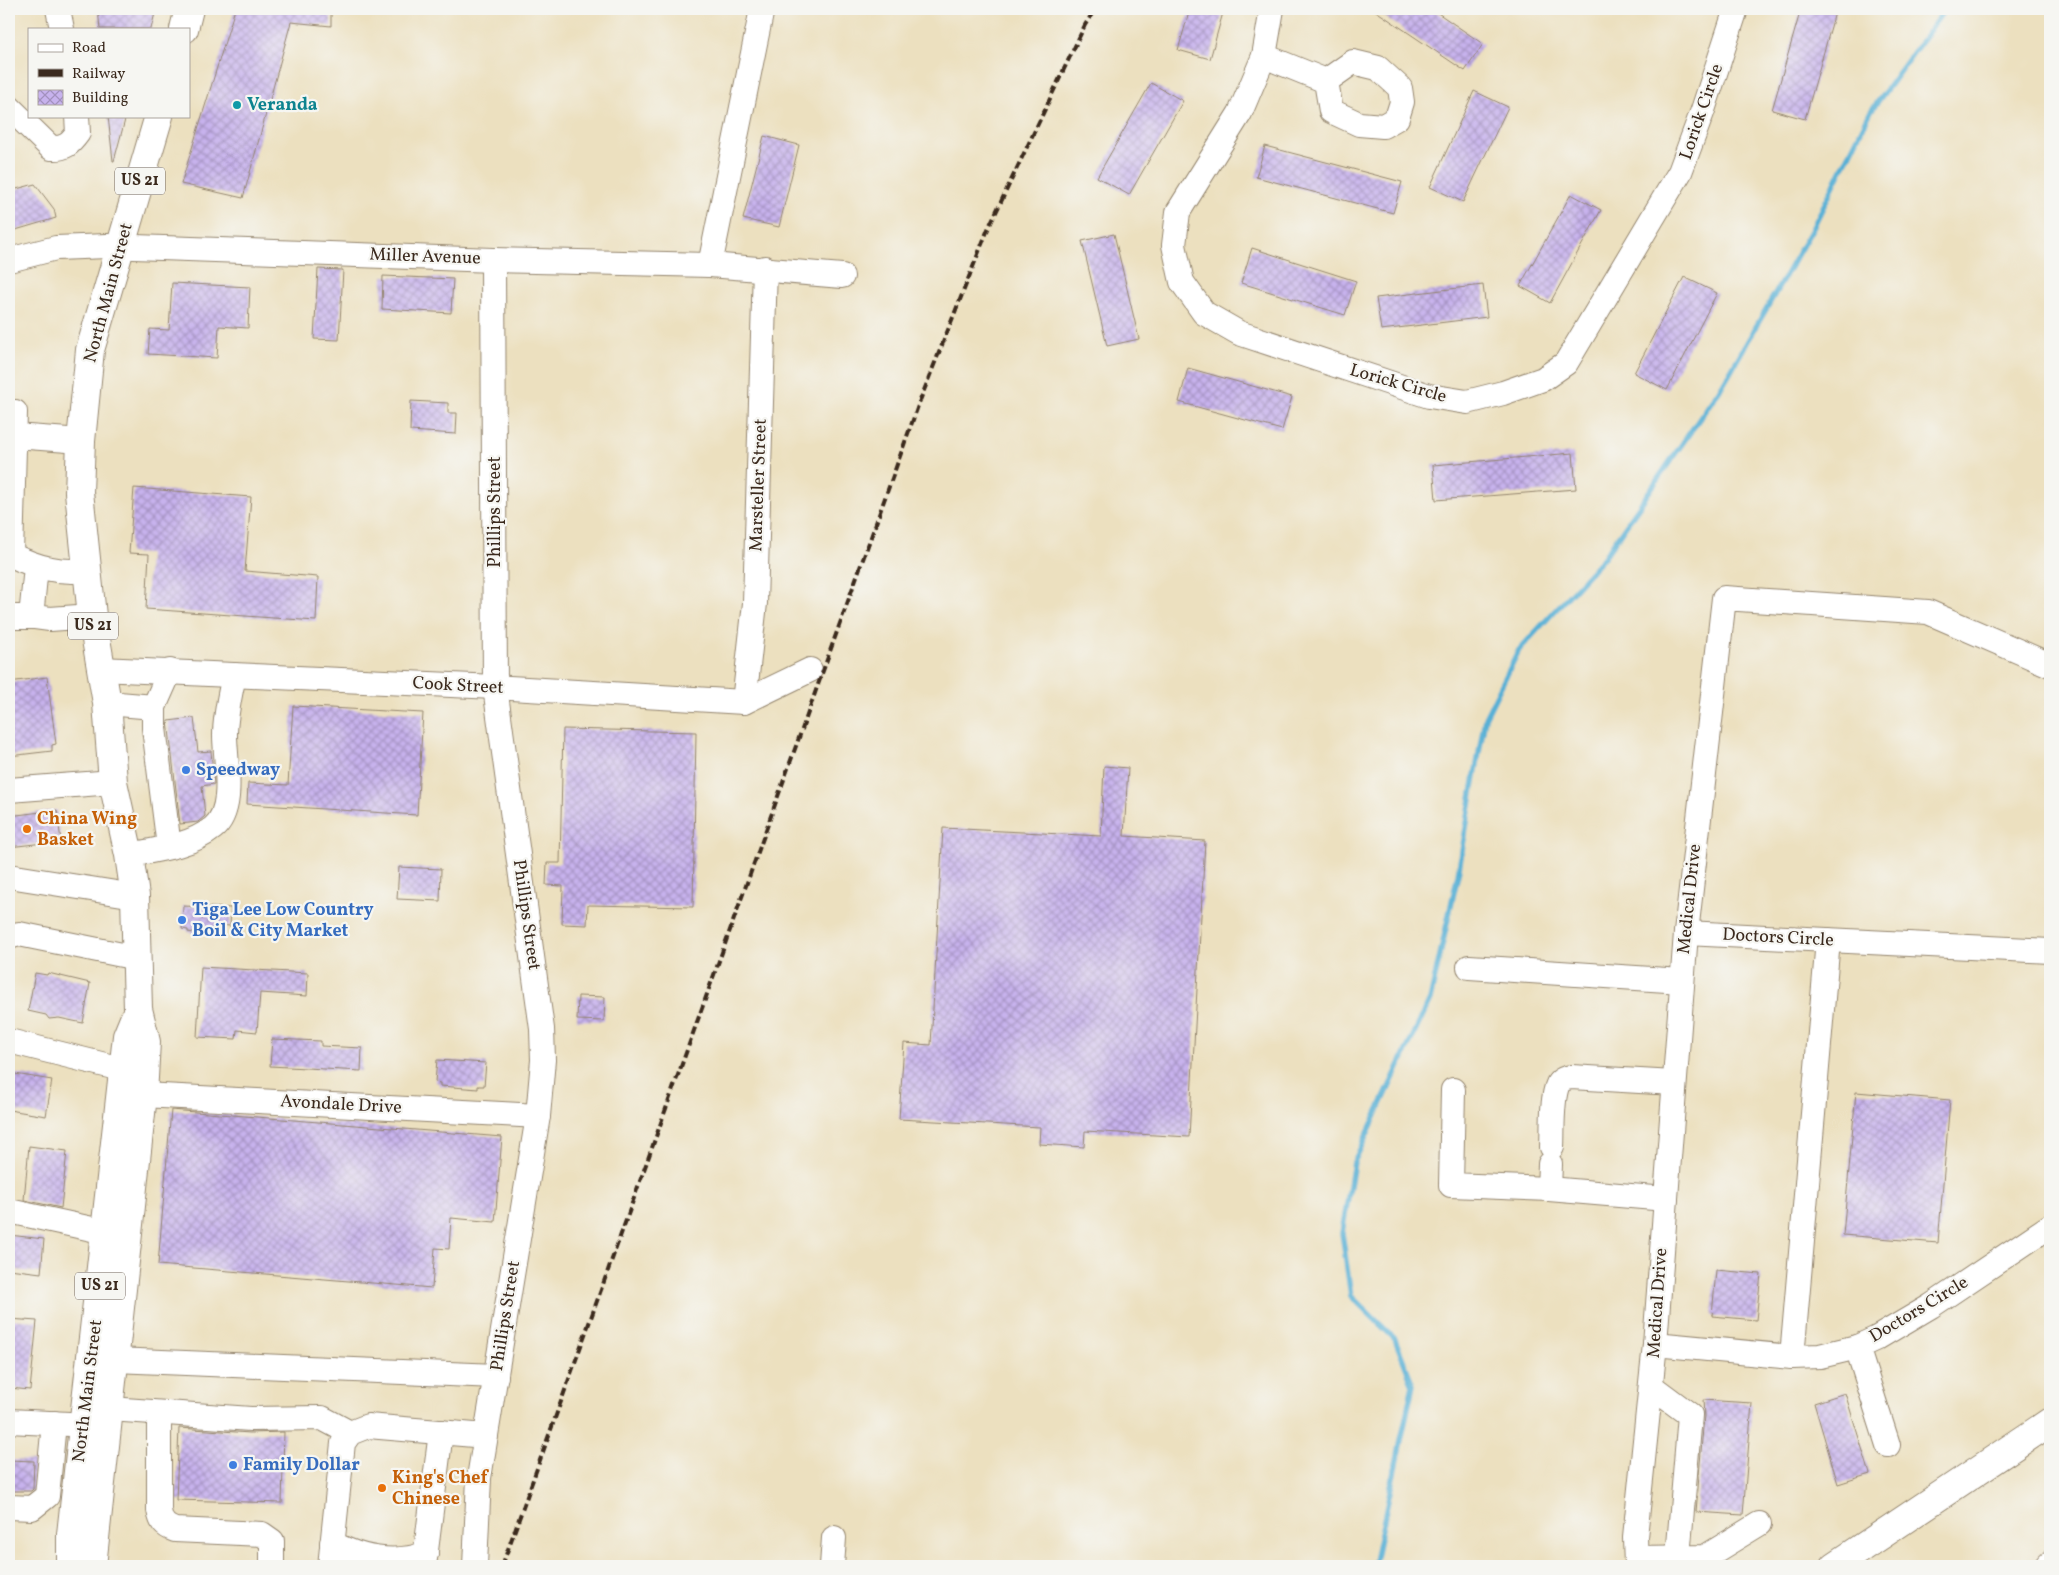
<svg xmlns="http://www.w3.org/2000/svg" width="2059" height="1575" viewBox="0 0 2059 1575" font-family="Vollkorn,serif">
<defs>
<pattern id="building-cross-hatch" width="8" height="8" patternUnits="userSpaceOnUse" patternTransform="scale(1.25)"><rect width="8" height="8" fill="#c7b2ed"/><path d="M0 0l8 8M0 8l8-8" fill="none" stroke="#a391bf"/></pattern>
</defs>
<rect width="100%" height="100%" fill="#f6f6f2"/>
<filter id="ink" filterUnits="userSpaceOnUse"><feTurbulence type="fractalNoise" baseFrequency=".02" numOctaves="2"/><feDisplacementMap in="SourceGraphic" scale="10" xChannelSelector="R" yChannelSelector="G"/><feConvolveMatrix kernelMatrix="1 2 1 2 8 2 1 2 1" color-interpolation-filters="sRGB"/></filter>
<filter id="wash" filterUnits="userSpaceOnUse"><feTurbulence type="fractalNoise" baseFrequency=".0096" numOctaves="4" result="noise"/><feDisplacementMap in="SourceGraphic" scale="20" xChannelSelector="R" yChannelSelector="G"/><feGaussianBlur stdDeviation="1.12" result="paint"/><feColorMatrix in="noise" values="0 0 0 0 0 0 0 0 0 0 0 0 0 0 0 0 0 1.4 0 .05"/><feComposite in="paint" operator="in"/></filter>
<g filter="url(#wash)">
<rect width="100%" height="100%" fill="#ece0bf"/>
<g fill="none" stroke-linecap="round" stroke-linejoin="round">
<path stroke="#58b0d5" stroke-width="5.5" d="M 1374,1566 L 1413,1385 L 1395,1339 L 1351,1296 L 1342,1233 L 1354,1162 L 1430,1000 L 1458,874 L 1485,718 L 1519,650 L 1604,557 L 1722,386 L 1812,229 L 1871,111 L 1945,9"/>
</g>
<g id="blocks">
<g fill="url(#building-cross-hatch)">
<path d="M 98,9 L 156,9 L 151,29 L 100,29 Z"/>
<path d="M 235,9 L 331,9 L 331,26 L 291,22 L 243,198 L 181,184 Z"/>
<path d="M 1190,9 L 1224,9 L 1210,59 L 1178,50 Z"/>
<path d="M 1373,9 L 1432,9 L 1483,44 L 1465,71 Z"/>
<path d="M 1801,9 L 1836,9 L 1805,119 L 1772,110 Z"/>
<path d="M 1151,83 L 1183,101 L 1129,195 L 1097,177 Z"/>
<path d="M 1474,91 L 1508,107 L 1463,202 L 1430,187 Z"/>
<path d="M 108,116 L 126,116 L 114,161 L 113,161 Z"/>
<path d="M 764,136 L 799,145 L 779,227 L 743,219 Z"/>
<path d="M 1265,146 L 1402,182 L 1393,213 L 1256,177 Z"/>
<path d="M 35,184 L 54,209 L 56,218 L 9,232 L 9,191 Z"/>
<path d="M 1571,194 L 1601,210 L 1550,303 L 1520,286 Z"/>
<path d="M 1114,234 L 1139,339 L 1107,346 L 1082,241 Z"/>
<path d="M 1252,248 L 1356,281 L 1345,315 L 1241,283 Z"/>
<path d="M 318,269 L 343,270 L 339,340 L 314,339 Z"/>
<path d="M 383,276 L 453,279 L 451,313 L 382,309 Z"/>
<path d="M 1684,277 L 1717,293 L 1667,390 L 1634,373 Z"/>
<path d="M 172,283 L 250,287 L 248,328 L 219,326 L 217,358 L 148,354 L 150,329 L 169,330 Z"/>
<path d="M 1483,285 L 1487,317 L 1381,330 L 1376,298 Z"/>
<path d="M 1188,368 L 1292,397 L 1282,430 L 1179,402 Z"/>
<path d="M 411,401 L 448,403 L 448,413 L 457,413 L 456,434 L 410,431 Z"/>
<path d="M 1573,453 L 1576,489 L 1436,500 L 1433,465 Z"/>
<path d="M 134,488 L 251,497 L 245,571 L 318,577 L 316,621 L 146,609 L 149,554 L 129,553 Z"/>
<path d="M 47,677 L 56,744 L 52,745 L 52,751 L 9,756 L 9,682 Z"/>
<path d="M 293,706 L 423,713 L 417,815 L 247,804 L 248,783 L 288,785 Z"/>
<path d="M 194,718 L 198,752 L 211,751 L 214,784 L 202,786 L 205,816 L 198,822 L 180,824 L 168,721 Z"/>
<path d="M 563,729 L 696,732 L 693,907 L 588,905 L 587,925 L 562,924 L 563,886 L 546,885 L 547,863 L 560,863 Z"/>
<path d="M 1104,766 L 1128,768 L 1124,836 L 1205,841 L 1189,1137 L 1085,1131 L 1084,1147 L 1039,1144 L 1040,1127 L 899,1119 L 904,1043 L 931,1045 L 943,828 L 1101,836 Z"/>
<path d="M 57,810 L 61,841 L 9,847 L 9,816 Z"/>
<path d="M 399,867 L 441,869 L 440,901 L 397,899 Z"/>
<path d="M 183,906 L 231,908 L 230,926 L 219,925 L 218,937 L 188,932 L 188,930 L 182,929 Z"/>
<path d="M 201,967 L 308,973 L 307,996 L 260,993 L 257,1032 L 237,1030 L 236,1039 L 197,1037 Z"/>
<path d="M 35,973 L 47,975 L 48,973 L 90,983 L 83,1023 L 59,1018 L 49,1019 L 46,1015 L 28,1011 Z"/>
<path d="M 578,996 L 605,997 L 604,1021 L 577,1020 Z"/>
<path d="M 272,1039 L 321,1041 L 321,1046 L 362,1048 L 361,1071 L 270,1066 Z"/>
<path d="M 437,1060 L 486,1063 L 484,1086 L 478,1086 L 478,1089 L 440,1086 L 440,1083 L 435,1082 Z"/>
<path d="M 9,1073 L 52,1080 L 46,1116 L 9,1110 Z"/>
<path d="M 1856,1092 L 1950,1100 L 1938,1243 L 1843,1235 Z"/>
<path d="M 171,1110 L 502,1137 L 495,1222 L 451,1218 L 449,1249 L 435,1248 L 432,1288 L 158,1265 Z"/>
<path d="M 29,1146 L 67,1151 L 61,1208 L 24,1200 Z"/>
<path d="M 9,1235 L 44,1239 L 41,1273 L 9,1269 Z"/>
<path d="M 1716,1270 L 1761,1274 L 1756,1320 L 1712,1316 Z"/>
<path d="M 9,1319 L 37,1321 L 30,1390 L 9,1388 Z"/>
<path d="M 1845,1393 L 1870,1474 L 1838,1484 L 1814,1403 Z"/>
<path d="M 1703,1400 L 1752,1403 L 1743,1515 L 1696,1512 L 1704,1416 Z"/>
<path d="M 179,1428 L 250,1433 L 284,1432 L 282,1503 L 176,1500 Z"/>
<path d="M 9,1460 L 34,1461 L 33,1489 L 31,1491 L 9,1491 Z"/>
</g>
</g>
</g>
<g filter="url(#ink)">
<use href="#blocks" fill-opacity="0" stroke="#94856e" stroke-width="1"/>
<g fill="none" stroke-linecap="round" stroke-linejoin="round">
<defs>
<g id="minor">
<path d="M 58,9 L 62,29"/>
<path d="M 1272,9 L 1264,56 L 1240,113 L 1178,212 L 1174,245 L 1182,282 L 1204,313 L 1239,333 L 1429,396 L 1467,402 L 1503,393 L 1543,379 L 1566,363 L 1680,172 L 1703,110 L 1736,9"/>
<path d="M 1264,56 L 1326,81 L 1353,62 L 1378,68 L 1400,88 L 1402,102 L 1397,118 L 1383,126 L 1359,124 L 1331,111 L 1326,81"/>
<path d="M 9,107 L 51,148 C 65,149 70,144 78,133 L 77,116"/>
<path d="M 9,260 L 56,248 L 107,246 L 493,260 L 710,265 L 842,276"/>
<path d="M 710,265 L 762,9"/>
<path d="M 15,412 L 11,555 C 36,567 60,574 87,570"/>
<path d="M 15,436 L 81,441"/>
<path d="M 36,567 L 32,607 L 35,617 L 50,619 L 92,616"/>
<path d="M 9,617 L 35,617"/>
<path d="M 100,669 L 495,687 L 744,702 L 810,670"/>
<path d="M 744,702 L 755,603 L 765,268"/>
<path d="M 107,703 L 154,707"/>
<path d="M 9,790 L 113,782"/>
<path d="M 169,847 L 154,728 L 154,707 L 170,671"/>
<path d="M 129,855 C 156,850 191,846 213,828 C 236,810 225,760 225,735 C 225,715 230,695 234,675"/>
<path d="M 9,876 L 135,896"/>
<path d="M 1686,933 L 2050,951"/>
<path d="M 9,937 L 19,934 L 137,958"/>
<path d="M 1469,967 L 1682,981"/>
<path d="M 9,1041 L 125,1070"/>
<path d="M 1453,1090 L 1451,1185 L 1549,1189 L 1666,1199"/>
<path d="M 143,1095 L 538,1116"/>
<path d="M 1552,1147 C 1553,1131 1551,1099 1558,1084 C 1561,1079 1566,1078 1571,1077 L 1674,1083"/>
<path d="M 1549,1189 L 1550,1164"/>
<path d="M 9,1211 L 106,1232"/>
<path d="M 1655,1344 L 1792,1357 L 1820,1356 L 1857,1347 L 1877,1338 L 1931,1306 L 2050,1226"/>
<path d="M 1857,1347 L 1888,1445"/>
<path d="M 1792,1357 L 1828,940"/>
<path d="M 115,1360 L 496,1376"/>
<path d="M 1651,1386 L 1690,1415 L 1678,1557"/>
<path d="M 110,1409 L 251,1419 L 322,1418 L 350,1433"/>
<path d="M 159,1414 L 159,1510 C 161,1522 164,1526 175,1530 L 262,1534 L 272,1541 L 272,1566"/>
<path d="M 9,1421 L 69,1424"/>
<path d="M 9,1507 L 32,1508 L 47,1496 L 54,1423"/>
<path d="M 332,1543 C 362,1559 393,1565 426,1554"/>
<path d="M 1636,1558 L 1705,1557 L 1759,1524"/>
<path d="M 330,1566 L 343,1443 L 350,1433 L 368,1426 L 486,1436"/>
<path d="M 424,1566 L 441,1432"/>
<path d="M 475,1566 L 479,1478 L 538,1116 L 543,1060 L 542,1029 L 495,687 L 493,260"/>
<path d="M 832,1566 L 834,1538"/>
<path d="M 1636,1566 L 1635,1537 L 1655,1344 L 1686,933 L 1724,598 L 1928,612 L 2050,665"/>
</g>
<g id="major">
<path d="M 184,29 L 189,9"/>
<path d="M 71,1566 L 71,1534 L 127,1036 L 134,1019"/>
<path d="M 92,1566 L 143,1095 L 146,1042 L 138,1009 L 135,896 L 129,855 L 113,782 L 107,703 L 92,616 L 79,492 L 81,441 L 90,350 L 159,116"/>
</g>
<g id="highway">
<path d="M 1835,1566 L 2050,1422"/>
<path d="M 2049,1566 L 2050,1565"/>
</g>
</defs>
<use href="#minor" stroke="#94856e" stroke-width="26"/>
<use href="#major" stroke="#94856e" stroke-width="30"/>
<use href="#highway" stroke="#94856e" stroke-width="30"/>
<use href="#minor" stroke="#fff" stroke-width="24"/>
<use href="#major" stroke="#fff" stroke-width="28"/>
<use href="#highway" stroke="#fff" stroke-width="28"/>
<path stroke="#3b2a1e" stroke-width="4" stroke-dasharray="8 4" stroke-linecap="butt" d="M 502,1566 L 919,403 L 988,229 L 1085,25 L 1095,9"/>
</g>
</g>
<circle fill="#0f9aa8" stroke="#f6f6f2" stroke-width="2" cx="237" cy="105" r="5"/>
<g fill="#3f7fe0" stroke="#f6f6f2" stroke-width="2">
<circle cx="186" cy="770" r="5"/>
<circle cx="182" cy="920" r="5"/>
<circle cx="233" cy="1465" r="5"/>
</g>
<g fill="#e8710a" stroke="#f6f6f2" stroke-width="2">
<circle cx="27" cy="829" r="5"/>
<circle cx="382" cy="1488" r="5"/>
</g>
<g text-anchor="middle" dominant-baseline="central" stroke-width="4.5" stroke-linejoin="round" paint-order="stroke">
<g fill="#f6f6f2" stroke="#73675e" stroke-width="1">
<rect x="115" y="167.5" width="50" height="27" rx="4"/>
<rect x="68" y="612.5" width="50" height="27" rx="4"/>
<rect x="75" y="1272.5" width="50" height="27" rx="4"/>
</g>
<g font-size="16" font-weight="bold" fill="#3b2a1e">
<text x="140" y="181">US 21</text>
<text x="93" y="626">US 21</text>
<text x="100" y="1286">US 21</text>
</g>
<g font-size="18" font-weight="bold" fill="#0d838f" stroke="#f6f6f2" text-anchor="start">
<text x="247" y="105">Veranda</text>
</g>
<g font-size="18" fill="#3b2a1e" stroke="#f6f6f2">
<text transform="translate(1702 112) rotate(-71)">Lorick Circle</text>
<text transform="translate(425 257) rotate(2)">Miller Avenue</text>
<text transform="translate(109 293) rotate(-75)">North Main Street</text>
<text transform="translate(1398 384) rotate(16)">Lorick Circle</text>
<text transform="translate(759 485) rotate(-88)">Marsteller Street</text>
<text transform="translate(495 512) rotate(-90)">Phillips Street</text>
<text transform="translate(458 686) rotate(3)">Cook Street</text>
<text transform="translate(1690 899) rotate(-84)">Medical Drive</text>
<text transform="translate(526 915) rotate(82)">Phillips Street</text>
<text transform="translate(1778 938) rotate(3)">Doctors Circle</text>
<text transform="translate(341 1105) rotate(3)">Avondale Drive</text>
<text transform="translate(1658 1303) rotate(-86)">Medical Drive</text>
<text transform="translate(1919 1310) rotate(-31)">Doctors Circle</text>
<text transform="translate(506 1316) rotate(-81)">Phillips Street</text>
<text transform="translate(88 1391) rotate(-83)">North Main Street</text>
</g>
<g font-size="18" font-weight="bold" fill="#366cbe" stroke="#f6f6f2" text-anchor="start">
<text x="196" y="770">Speedway</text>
<text x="192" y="910">Tiga Lee Low Country<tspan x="192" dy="21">Boil &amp; City Market</tspan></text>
<text x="243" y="1465">Family Dollar</text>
</g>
<g font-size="18" font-weight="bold" fill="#c56008" stroke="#f6f6f2" text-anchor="start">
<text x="37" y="819">China Wing<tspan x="37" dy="21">Basket</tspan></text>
<text x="392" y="1478">King's Chef<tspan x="392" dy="21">Chinese</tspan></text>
</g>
</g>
<rect width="2059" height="1575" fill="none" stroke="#f6f6f2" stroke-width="30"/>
<rect x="28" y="28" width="162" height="90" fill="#f6f6f2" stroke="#aba49d"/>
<rect x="38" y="44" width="25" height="8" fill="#ffffff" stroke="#aba49d"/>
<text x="72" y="52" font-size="15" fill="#3b2a1e">Road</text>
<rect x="38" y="69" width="25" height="8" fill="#3b2a1e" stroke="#aba49d"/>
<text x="72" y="78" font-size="15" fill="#3b2a1e">Railway</text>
<rect x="38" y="90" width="25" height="15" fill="url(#building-cross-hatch)" stroke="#aba49d"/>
<text x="72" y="102" font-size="15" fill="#3b2a1e">Building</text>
</svg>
